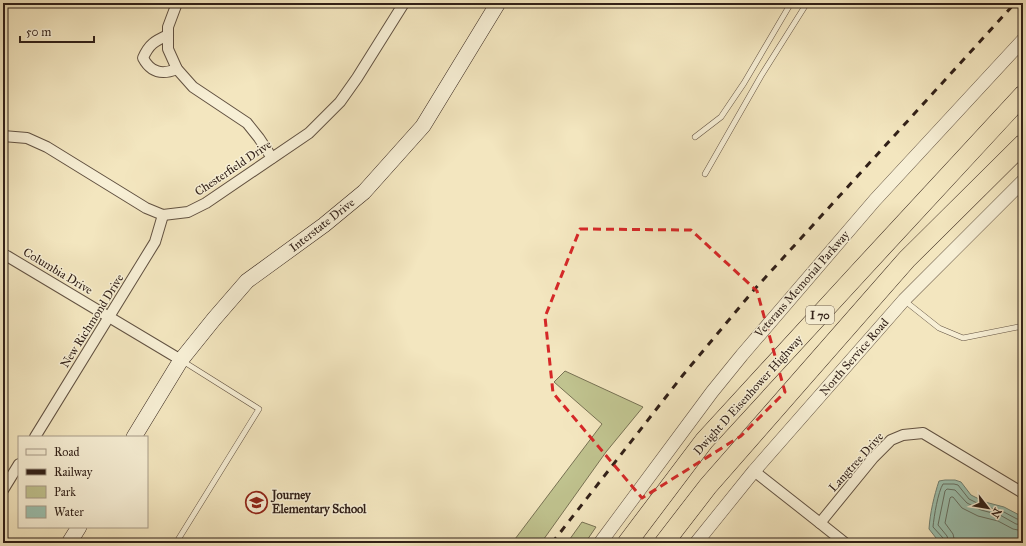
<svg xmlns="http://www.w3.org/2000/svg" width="1026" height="546" viewBox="0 0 1026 546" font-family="'IM FELL Great Primer',serif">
<rect width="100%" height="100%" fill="#f3e6bf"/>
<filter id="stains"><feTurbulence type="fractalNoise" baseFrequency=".005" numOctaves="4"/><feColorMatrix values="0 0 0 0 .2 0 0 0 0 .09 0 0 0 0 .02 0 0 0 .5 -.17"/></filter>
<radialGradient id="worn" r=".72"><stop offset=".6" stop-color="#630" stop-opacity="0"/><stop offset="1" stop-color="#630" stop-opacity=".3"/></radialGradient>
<g fill="#c0c38f" stroke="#787254">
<path d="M 565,371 L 643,407 L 606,452 L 541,543 L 512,543 L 602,424 L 554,382 Z"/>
<path d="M 582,522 L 596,527 L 585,543 L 567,543 Z"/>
</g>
<path fill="#9cc0ae" stroke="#718072" d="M 945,480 L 955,480 L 961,482 L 971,495 L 985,502 L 1004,507 L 1023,517 L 1023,543 L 940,543 L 929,529 C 930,513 934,496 939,481 Z"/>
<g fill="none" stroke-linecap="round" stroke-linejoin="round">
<g stroke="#667063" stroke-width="1">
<path d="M 944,543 L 943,538 L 933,527 C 934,516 938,492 943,484 L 954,484 L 958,485 L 969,499 L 983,506 L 1002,511 L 1017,519 L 1023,520"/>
<path d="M 949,543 L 947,536 L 938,525 L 945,491 L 947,489 L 955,490 L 967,503 L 981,510 L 1000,515 L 1016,524 L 1023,525"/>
<path d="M 955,543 L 953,534 L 945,523 L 950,498 L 951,497 L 953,497 L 962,508 L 978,516 L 998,521 L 1013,529 L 1023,531"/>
</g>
<defs>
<g id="service">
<path d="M 695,137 L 721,117 L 744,83 L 791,3"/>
<path d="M 705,174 L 761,76 L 807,3"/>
<path d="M 905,301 L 939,328 L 963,338 L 1023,326"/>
<path d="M 176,543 L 259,409 L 181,360"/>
</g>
<g id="minor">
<path d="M 177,3 L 168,27 L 168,49 L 177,69 L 193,87 L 247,123 L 259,138 L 272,158"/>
<path d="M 168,35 C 155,41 149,44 143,58 C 151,73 162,75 177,69"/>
<path d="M 3,136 L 27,138 L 47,147 L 146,208 L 163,215 L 188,212 L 206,203 L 309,133 L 340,102 L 357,78 L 404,3"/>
<path d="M 3,254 L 7,256 L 181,360"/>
<path d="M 35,437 L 155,242 L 163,215"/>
<path d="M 754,471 L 820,523"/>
<path d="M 3,490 L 19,464"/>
<path d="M 845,543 L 820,523 L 873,458 L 891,440 L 903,435 L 923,433 L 1023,493"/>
</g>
<g id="tertiary">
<path d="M 600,543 L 712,392 L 742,355 L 875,200 L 1023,40"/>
<path d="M 696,543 L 754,471 L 904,300 L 1023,181"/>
</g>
<g id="secondary">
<path d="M 134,437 L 181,360 L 214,319 L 247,281 L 324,225 L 364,192 L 423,126 L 498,3"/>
<path d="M 69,543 L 79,527"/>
</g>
<g id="motorway">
<path d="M 627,543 L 704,441 L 861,270 L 1023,95"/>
<path d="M 664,543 L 708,486 L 907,259 L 1023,144"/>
</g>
</defs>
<use href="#service" stroke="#625242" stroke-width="6"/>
<use href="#minor" stroke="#625242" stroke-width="12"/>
<use href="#tertiary" stroke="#625242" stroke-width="14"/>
<use href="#secondary" stroke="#312018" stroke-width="16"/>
<use href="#motorway" stroke="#312018" stroke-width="20"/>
<use href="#service" stroke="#f7efd5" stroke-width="5"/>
<use href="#minor" stroke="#f7efd5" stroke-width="10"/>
<use href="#tertiary" stroke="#f7efd5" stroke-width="13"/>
<use href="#secondary" stroke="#f7efd5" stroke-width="15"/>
<use href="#motorway" stroke="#f3e6bf" stroke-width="19"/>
<path stroke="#312018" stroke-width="3" stroke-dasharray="7 7" stroke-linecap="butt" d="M 552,543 L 683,375 L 753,291 L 1015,3"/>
</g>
<path fill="none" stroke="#d62828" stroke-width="3" stroke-dasharray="8 5" stroke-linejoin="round" d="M 580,229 L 691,230 L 757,291 L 785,392 L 741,436 L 642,498 L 553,393 L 545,317 Z"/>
<defs>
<symbol id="school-ring" viewBox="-11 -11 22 22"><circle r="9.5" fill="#f7efd5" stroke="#8f2418" stroke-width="1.5"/><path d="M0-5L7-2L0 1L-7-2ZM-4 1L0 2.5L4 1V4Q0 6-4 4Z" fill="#8f2418"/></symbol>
</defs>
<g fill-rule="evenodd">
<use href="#school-ring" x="244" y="490" width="25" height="25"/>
</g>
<g text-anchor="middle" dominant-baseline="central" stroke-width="3" stroke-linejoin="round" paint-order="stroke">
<rect fill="#f7efd5" stroke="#6c5e51" stroke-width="1" x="806" y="306" width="28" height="18" rx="3"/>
<g font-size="11" font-weight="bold" fill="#312018">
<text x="820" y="315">I 70</text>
</g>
<g font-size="12" fill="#312018" stroke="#f7efd5">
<text transform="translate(233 168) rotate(-34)">Chesterfield Drive</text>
<text transform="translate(322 225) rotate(-38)">Interstate Drive</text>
<text transform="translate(58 271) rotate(31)">Columbia Drive</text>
<text transform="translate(802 284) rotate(-49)">Veterans Memorial Parkway</text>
<text transform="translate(92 321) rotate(-58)">New Richmond Drive</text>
<text transform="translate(854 357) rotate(-49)">North Service Road</text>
<text transform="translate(748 395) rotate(-48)">Dwight D Eisenhower Highway</text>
<text transform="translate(856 462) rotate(-48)">Langtree Drive</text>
</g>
<g font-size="12" font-weight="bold" fill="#312018" stroke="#f7efd5" text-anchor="start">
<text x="272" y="495">Journey<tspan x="272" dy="14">Elementary School</tspan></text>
</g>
</g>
<rect width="1026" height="546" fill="none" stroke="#f3e6bf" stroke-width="16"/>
<rect x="4" y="4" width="1018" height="538" fill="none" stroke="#312018" stroke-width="2"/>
<rect x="8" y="8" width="1010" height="530" fill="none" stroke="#312018"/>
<rect x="18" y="436" width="130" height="92" fill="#f7efd5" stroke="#a89c89"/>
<rect x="26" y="449" width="20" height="6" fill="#f7efd5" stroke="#a89c89"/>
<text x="54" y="456" font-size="12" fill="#312018">Road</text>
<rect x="26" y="469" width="20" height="6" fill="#312018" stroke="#a89c89"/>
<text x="54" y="476" font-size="12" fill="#312018">Railway</text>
<rect x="26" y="486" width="20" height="12" fill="#c0c38f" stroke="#a89c89"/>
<text x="54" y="496" font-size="12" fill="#312018">Park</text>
<rect x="26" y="506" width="20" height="12" fill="#9cc0ae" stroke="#a89c89"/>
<text x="54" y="516" font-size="12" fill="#312018">Water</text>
<g transform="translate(988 508) rotate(121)" stroke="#f7efd5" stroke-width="3" paint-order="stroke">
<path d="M0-3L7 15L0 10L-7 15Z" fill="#312018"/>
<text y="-6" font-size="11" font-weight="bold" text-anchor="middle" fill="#312018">N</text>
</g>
<path d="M20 36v6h74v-6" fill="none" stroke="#312018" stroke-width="2"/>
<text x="26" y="36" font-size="12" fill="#312018" stroke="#f7efd5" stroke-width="3" paint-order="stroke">50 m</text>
<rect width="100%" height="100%" filter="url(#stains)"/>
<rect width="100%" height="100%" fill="url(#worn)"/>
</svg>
